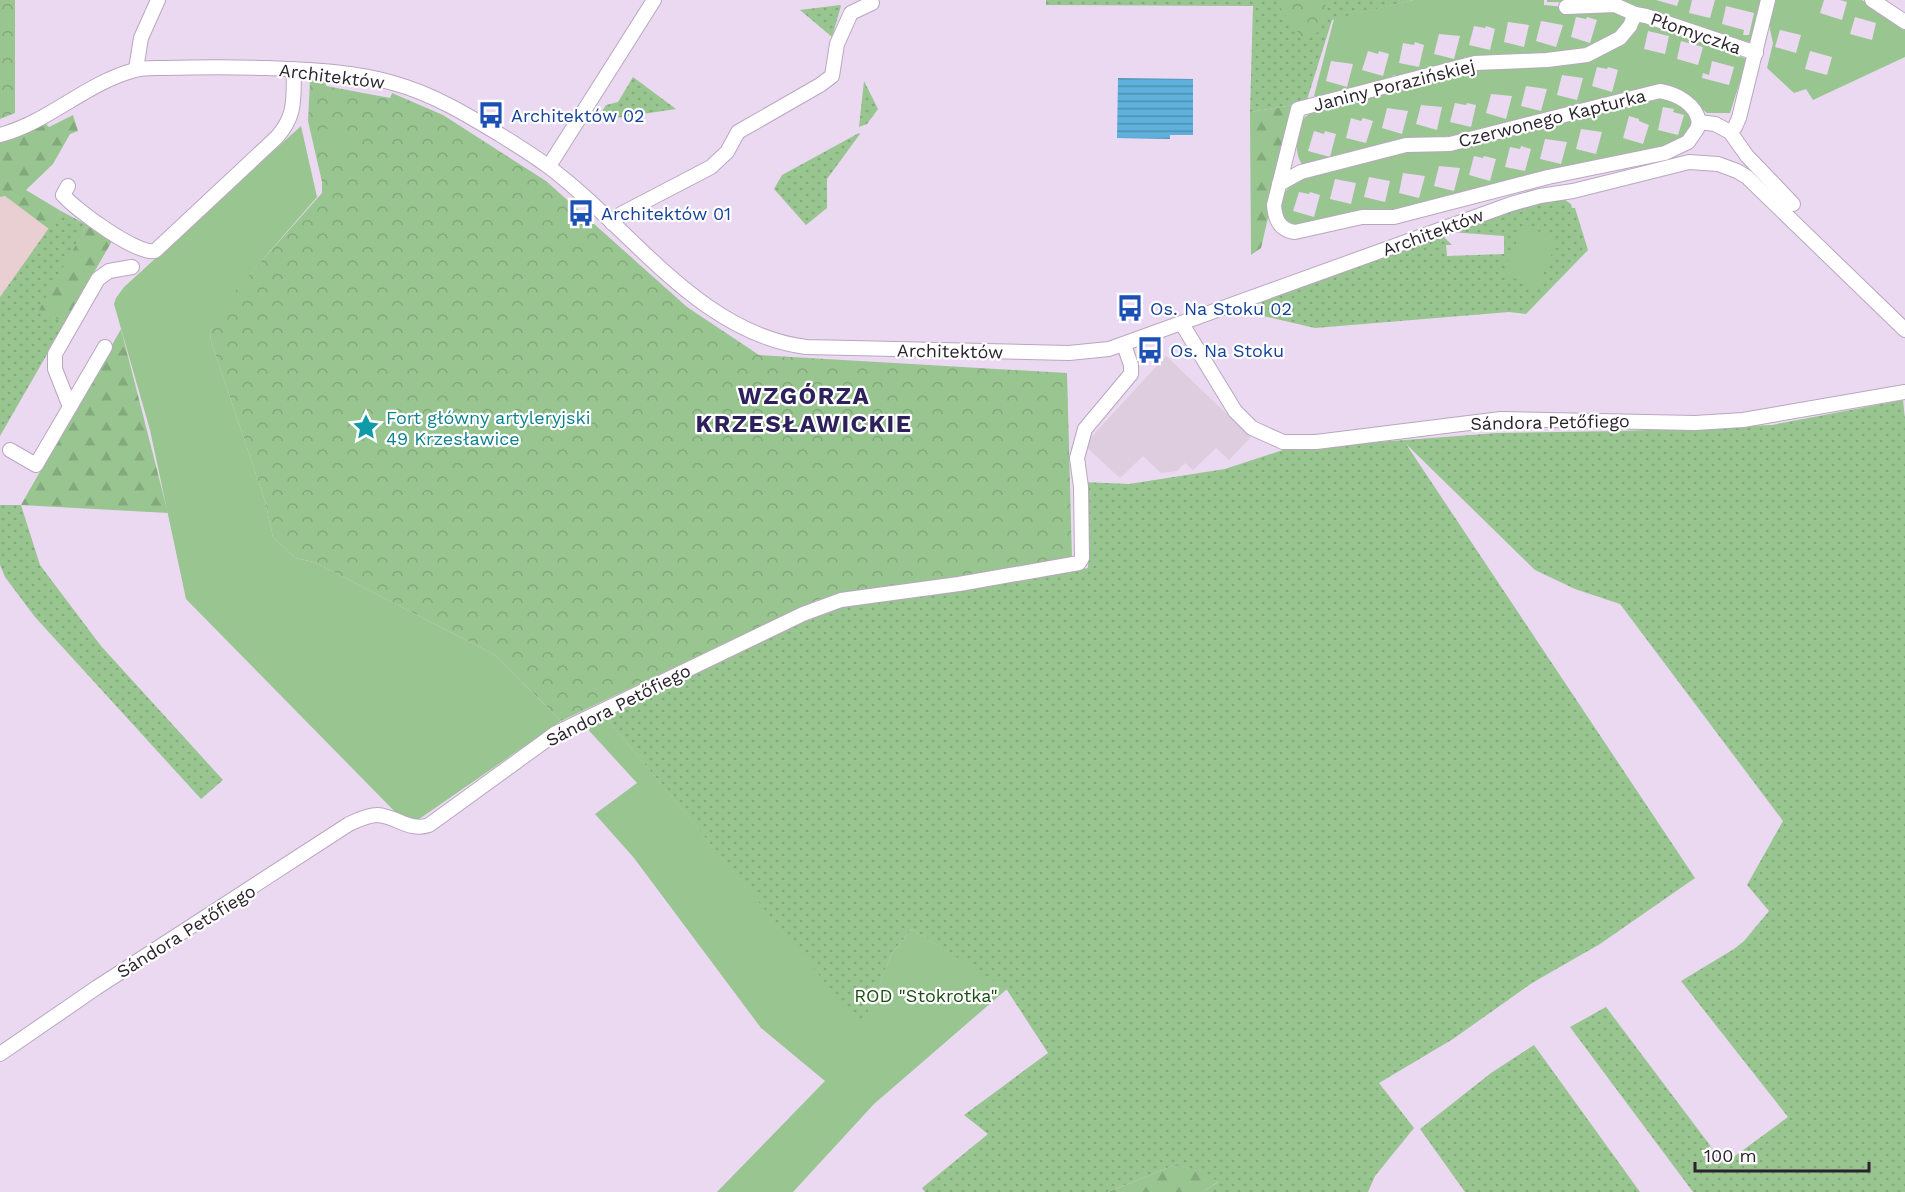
<svg xmlns="http://www.w3.org/2000/svg" width="1905" height="1192" viewBox="0 0 1905 1192" font-family="'Work Sans',sans-serif">
<defs>
<pattern id="grass-dots" width="8" height="8" patternUnits="userSpaceOnUse" patternTransform="scale(1.5)"><rect width="8" height="8" fill="#98c590"/><path d="M2 2h.1M6 6h.1" fill="none" stroke="#83a97c" stroke-width="1.8" stroke-linecap="round"/></pattern>
<pattern id="forest-firs" width="22" height="20" patternUnits="userSpaceOnUse" patternTransform="scale(1.5)"><rect width="22" height="20" fill="#98c590"/><path d="M5 1l3.5 6h-7zM16 11l3.5 6h-7z" fill="#83a97c"/></pattern>
<pattern id="park-crowns" width="20" height="18" patternUnits="userSpaceOnUse" patternTransform="scale(1.5)"><rect width="20" height="18" fill="#98c590"/><path d="M2 6a3 3 0 1 1 6 0M12 15a3 3 0 1 1 6 0" fill="none" stroke="#83a97c"/></pattern>
<pattern id="water-rules" width="6" height="5" patternUnits="userSpaceOnUse" patternTransform="scale(1.5)"><rect width="6" height="5" fill="#5fb0db"/><path d="M0 2.5h6" fill="none" stroke="#4f8fb2"/></pattern>
</defs>
<rect width="100%" height="100%" fill="#ebd9f2"/>
<path fill="#ddcdde" d="M 1166,356 L 1251,437 L 1229,460 L 1216,448 L 1193,470 L 1185,463 L 1177,471 L 1161,473 L 1143,456 L 1120,478 L 1084,445 Z"/>
<path fill="#eacfd2" d="M 5,196 L 49,229 L 0,297 L 0,197 Z"/>
<g fill="url(#grass-dots)">
<path d="M 1046,0 L 1413,0 L 1332,20 L 1306,103 L 1250,112 L 1253,6 L 1046,5 Z"/>
<path d="M 840,5 L 841,6 L 832,37 L 800,10 Z"/>
<path d="M 633,77 L 676,109 L 609,119 L 601,113 L 606,105 L 618,102 Z"/>
<path d="M 864,81 L 878,109 L 867,124 L 859,127 Z"/>
<path d="M 859,133 L 860,134 L 827,179 L 827,208 L 806,225 L 774,189 L 782,175 Z"/>
<path d="M 1565,200 L 1571,204 L 1572,208 L 1575,208 L 1588,250 L 1526,314 L 1509,312 L 1315,328 L 1259,315 L 1262,300 L 1442,235 L 1452,245 L 1446,245 L 1447,256 L 1504,254 L 1504,236 L 1451,232 C 1487,219 1526,201 1565,200 Z"/>
<path d="M 61,211 L 87,225 L 40,310 L 65,323 L 0,436 L 0,297 Z"/>
<path d="M 1903,400 L 1905,419 L 1905,1192 L 1693,1192 L 1570,1027 L 1606,1007 L 1724,1164 L 1788,1117 L 1681,981 L 1734,949 L 1744,941 L 1769,911 L 1747,885 L 1783,821 L 1620,604 L 1575,589 L 1535,570 L 1406,444 L 1695,878 L 1600,944 L 1532,983 L 1453,1039 L 1379,1083 L 1414,1128 L 1375,1176 L 1368,1192 L 1203,1192 L 1218,1182 L 1177,1164 L 1108,1192 L 925,1192 L 922,1188 L 988,1134 L 964,1115 L 1048,1053 L 1007,990 L 912,929 L 892,953 L 862,1028 L 604,715 L 700,672 L 828,609 L 1088,568 L 1083,482 L 1129,484 L 1225,469 L 1286,449 L 1497,433 L 1621,431 L 1772,425 Z"/>
<path d="M 0,505 L 21,505 L 40,565 L 101,646 L 223,780 L 201,799 L 35,617 L 5,577 L 0,565 Z"/>
<path d="M 1534,1045 L 1640,1192 L 1465,1192 L 1420,1129 L 1491,1073 Z"/>
</g>
<g fill="url(#forest-firs)">
<path d="M 1306,103 L 1294,106 L 1261,248 L 1251,255 L 1250,112 Z"/>
<path d="M 73,115 L 78,131 L 70,134 L 53,164 L 26,190 L 61,211 L 49,229 L 5,196 L 0,197 L 0,142 L 44,122 L 49,127 Z"/>
<path d="M 87,225 L 112,241 L 65,323 L 39,310 Z"/>
<path d="M 121,329 L 168,513 L 21,505 Z"/>
<path d="M 1177,1164 L 1219,1181 L 1203,1192 L 1108,1192 Z"/>
</g>
<g fill="url(#park-crowns)">
<path d="M 0,0 L 15,0 L 15,113 L 0,119 Z"/>
<path d="M 1275,0 L 1324,0 L 1328,14 L 1317,33 L 1302,38 Z"/>
<path d="M 310,80 L 326,81 L 326,86 L 390,98 L 392,93 L 443,115 L 546,181 L 687,307 L 759,355 L 1067,373 L 1072,559 L 817,600 L 561,721 L 495,655 L 314,562 L 295,558 L 273,537 L 265,501 L 211,341 L 210,332 L 216,312 L 322,193 L 322,182 L 308,121 Z"/>
</g>
<g fill="#98c590" fill-rule="evenodd">
<path d="M 1413,0 L 1544,0 L 1544,5 C 1561,6 1576,10 1593,11 C 1606,12 1615,11 1627,17 C 1611,59 1516,56 1477,59 L 1464,57 L 1464,62 L 1443,67 L 1428,67 L 1427,72 L 1403,78 L 1393,75 L 1392,80 L 1331,96 L 1314,96 L 1334,19 ZM 1576,17 L 1586,19 L 1587,17 L 1597,20 L 1590,43 L 1571,37 ZM 1541,21 L 1563,25 L 1556,47 L 1536,41 ZM 1508,22 L 1529,25 L 1524,47 L 1504,42 ZM 1474,26 L 1485,28 L 1486,26 L 1495,29 L 1490,50 L 1469,45 ZM 1439,34 L 1460,36 L 1454,59 L 1434,54 ZM 1415,42 L 1424,45 L 1419,67 L 1399,63 L 1403,43 L 1414,45 ZM 1368,51 L 1378,54 L 1379,51 L 1389,54 L 1383,76 L 1362,70 ZM 1331,61 L 1353,64 L 1347,87 L 1326,81 Z"/>
<path d="M 1547,0 L 1656,0 L 1677,6 L 1679,0 L 1692,0 L 1689,13 L 1710,18 L 1715,0 L 1761,0 L 1749,45 L 1630,5 L 1618,3 L 1547,2 ZM 1726,6 L 1754,13 L 1749,35 L 1743,35 L 1744,30 L 1722,24 Z"/>
<path d="M 1776,0 L 1824,0 L 1820,13 L 1842,20 L 1847,2 L 1840,0 L 1862,0 L 1905,30 L 1905,57 L 1813,100 L 1806,89 L 1794,93 L 1767,68 L 1773,43 L 1769,25 ZM 1855,17 L 1876,23 L 1872,40 L 1850,34 ZM 1780,30 L 1801,35 L 1796,53 L 1775,47 ZM 1810,51 L 1832,57 L 1827,75 L 1805,69 Z"/>
<path d="M 1644,22 L 1747,59 L 1730,113 L 1707,113 L 1679,92 L 1455,137 L 1446,136 L 1443,140 L 1304,166 C 1293,157 1296,129 1304,118 C 1306,116 1310,114 1313,112 L 1485,67 L 1626,41 L 1640,23 ZM 1648,31 L 1669,36 L 1665,54 L 1644,49 ZM 1681,41 L 1703,47 L 1698,65 L 1677,59 ZM 1712,61 L 1734,67 L 1729,85 L 1702,78 L 1703,73 L 1709,75 ZM 1597,67 L 1607,69 L 1608,67 L 1618,70 L 1612,92 L 1592,86 ZM 1562,75 L 1583,78 L 1577,100 L 1557,95 ZM 1526,86 L 1547,89 L 1541,111 L 1521,106 ZM 1491,94 L 1512,96 L 1506,119 L 1486,113 ZM 1455,103 L 1466,105 L 1467,103 L 1476,105 L 1471,127 L 1450,122 ZM 1421,105 L 1442,107 L 1437,130 L 1416,124 ZM 1387,108 L 1408,111 L 1402,134 L 1382,128 ZM 1351,118 L 1361,121 L 1363,118 L 1373,121 L 1366,143 L 1346,138 ZM 1314,131 L 1324,134 L 1325,131 L 1336,134 L 1330,157 L 1308,151 Z"/>
<path d="M 1657,99 C 1671,99 1688,106 1694,120 L 1687,134 L 1670,148 L 1391,213 L 1295,228 L 1282,218 C 1280,201 1282,191 1297,180 L 1413,150 ZM 1663,107 L 1674,109 L 1673,112 L 1684,115 L 1678,135 L 1658,130 ZM 1629,116 L 1639,119 L 1639,121 L 1649,125 L 1643,144 L 1623,138 ZM 1581,129 L 1602,132 L 1596,154 L 1576,149 ZM 1545,139 L 1567,142 L 1561,164 L 1540,159 ZM 1521,146 L 1531,149 L 1525,171 L 1505,167 L 1510,147 L 1520,149 ZM 1474,156 L 1483,158 L 1484,156 L 1496,159 L 1490,181 L 1469,175 ZM 1439,166 L 1460,168 L 1454,191 L 1434,186 ZM 1403,173 L 1425,176 L 1419,198 L 1399,193 ZM 1369,177 L 1390,181 L 1385,202 L 1364,197 ZM 1335,179 L 1356,183 L 1351,204 L 1330,199 ZM 1299,192 L 1309,194 L 1310,192 L 1320,195 L 1314,217 L 1293,211 Z"/>
<path d="M 301,126 L 317,197 L 217,312 L 210,332 L 211,341 L 265,501 L 273,537 L 295,558 L 314,562 L 495,655 L 561,721 L 409,826 L 186,599 L 150,430 L 114,304 L 116,298 L 124,287 Z"/>
<path d="M 322,127 L 353,139 L 346,155 L 316,143 Z"/>
<path d="M 1524,225 L 1558,240 L 1537,288 L 1503,273 Z"/>
<path d="M 604,715 L 862,1027 L 892,953 L 912,929 L 1007,989 L 874,1104 L 793,1192 L 717,1192 L 825,1081 L 761,1028 L 634,858 L 595,814 L 637,783 L 583,724 Z"/>
</g>
<path fill="url(#water-rules)" d="M 1118,78 L 1193,79 L 1193,135 L 1170,135 L 1170,139 L 1117,138 Z"/>
<g fill="none" stroke-linecap="round" stroke-linejoin="round">
<defs>
<g id="minor">
<path d="M 1872,0 L 1905,22"/>
<path d="M 1566,7 L 1615,5 L 1635,14 L 1646,16 L 1756,53"/>
<path d="M 1635,14 L 1630,26 L 1620,38 L 1587,55 L 1547,60 L 1475,63 L 1298,109 L 1274,205 C 1275,220 1280,230 1295,232 L 1362,217 L 1394,217 L 1548,177 L 1665,153 L 1688,142 L 1697,129 L 1699,122"/>
<path d="M 136,69 L 141,38 L 158,0"/>
<path d="M 1730,132 L 1735,127 L 1739,118 L 1768,0"/>
<path d="M 0,135 C 49,122 86,83 135,70 C 144,67 156,68 166,68 C 200,67 233,67 267,68 C 309,70 352,71 393,83 C 434,94 471,117 507,139 C 521,148 536,157 549,167 C 631,228 698,333 806,347 L 1069,353 L 1109,349 L 1511,204 L 1540,196 L 1573,191 L 1689,162 L 1718,164 L 1737,171 L 1747,177 L 1905,330"/>
<path d="M 549,166 L 654,0"/>
<path d="M 1279,184 L 1301,172 L 1406,145 L 1450,144 L 1660,91 C 1677,94 1696,104 1699,122 L 1715,124 L 1730,132 L 1747,156 L 1793,204"/>
<path d="M 68,186 L 63,195 C 76,210 137,255 155,251 L 277,137 C 297,114 293,98 294,69"/>
<path d="M 612,223 L 621,214 L 711,167 L 727,152 L 738,132 L 820,85 L 832,76 L 837,44 L 851,13 L 872,3"/>
<path d="M 1182,324 L 1235,411 L 1252,428 L 1283,442 L 1316,442 L 1501,419 L 1695,423 L 1743,420 L 1905,392"/>
<path d="M 70,407 L 55,369 L 55,354 L 98,279 L 109,271 L 132,267"/>
<path d="M 10,450 L 36,465 L 105,347"/>
<path d="M 0,1054 L 96,988 L 349,824 C 358,820 368,815 377,815 C 397,816 409,832 429,825 L 556,733 L 803,614 L 841,600 L 959,584 L 1079,563 L 1082,558 L 1081,487 L 1077,458 L 1085,429 L 1131,374 L 1131,365 L 1124,345"/>
</g>
</defs>
<use href="#minor" stroke="#b9a7bf" stroke-width="16"/>
<use href="#minor" stroke="#fff" stroke-width="14"/>
</g>
<defs>
<symbol id="bus-bare" viewBox="-9 -9 18 18"><path d="M-5-6H5V4H4V6H2V4H-2V6H-4V4H-5ZM-3.5-4V0h7V-4ZM-3.5 1.2v1.5H-2V1.2ZM2 1.2v1.5H3.5V1.2Z" fill="#1a4fb4" stroke="#fff" stroke-width="2.5" paint-order="stroke"/></symbol>
<symbol id="sight-bare" viewBox="-9 -9 18 18"><path d="M0-6L1.8-2.2L6-1.7L2.9 1.2L3.7 5.4L0 3.3L-3.7 5.4L-2.9 1.2L-6-1.7L-1.8-2.2Z" fill="#0f9aa8" stroke="#fff" stroke-width="2.5" paint-order="stroke"/></symbol>
</defs>
<g fill-rule="evenodd">
<use href="#bus-bare" x="472" y="96" width="38" height="38"/>
<use href="#bus-bare" x="562" y="194" width="38" height="38"/>
<use href="#bus-bare" x="1111" y="289" width="38" height="38"/>
<use href="#bus-bare" x="1131" y="331" width="38" height="38"/>
<use href="#sight-bare" x="347" y="408" width="38" height="38"/>
</g>
<g text-anchor="middle" dominant-baseline="central" stroke-width="4.5" stroke-linejoin="round" paint-order="stroke">
<g font-size="18" fill="#2a232c" stroke="#fff">
<text transform="translate(1696 33) rotate(19)">Płomyczka</text>
<text transform="translate(332 76) rotate(7)">Architektów</text>
<text transform="translate(1394 85) rotate(-14)">Janiny Porazińskiej</text>
<text transform="translate(1552 118) rotate(-14)">Czerwonego Kapturka</text>
<text transform="translate(1433 232) rotate(-20)">Architektów</text>
<text transform="translate(950 351) rotate(1)">Architektów</text>
<text transform="translate(1550 422) rotate(-1)">Sándora Petőfiego</text>
<text transform="translate(618 705) rotate(-27)">Sándora Petőfiego</text>
<text transform="translate(186 931) rotate(-32)">Sándora Petőfiego</text>
</g>
<g font-size="18" fill="#164399" stroke="#fff" text-anchor="start">
<text x="511" y="115">Architektów 02</text>
<text x="601" y="213">Architektów 01</text>
<text x="1150" y="308">Os. Na Stoku 02</text>
<text x="1170" y="350">Os. Na Stoku</text>
</g>
<g font-size="18" fill="#0d838f" stroke="#fff" text-anchor="start">
<text x="386" y="417">Fort główny artyleryjski<tspan x="386" dy="21">49 Krzesławice</tspan></text>
</g>
<g font-size="18" fill="#1a4d12" stroke="#fff">
<text x="926" y="995">ROD "Stokrotka"</text>
</g>
<g font-size="24" font-weight="bold" letter-spacing="1.5" fill="#2c215b" stroke="#fff">
<text x="804" y="396">WZGÓRZA<tspan x="804" dy="28">KRZESŁAWICKIE</tspan></text>
</g>
</g>
<path d="M1695 1162v9h174v-9" fill="none" stroke="#2a232c" stroke-width="3"/>
<text x="1704" y="1162" font-size="18" fill="#2a232c" stroke="#ffffff" stroke-width="4.5" paint-order="stroke">100 m</text>
</svg>
